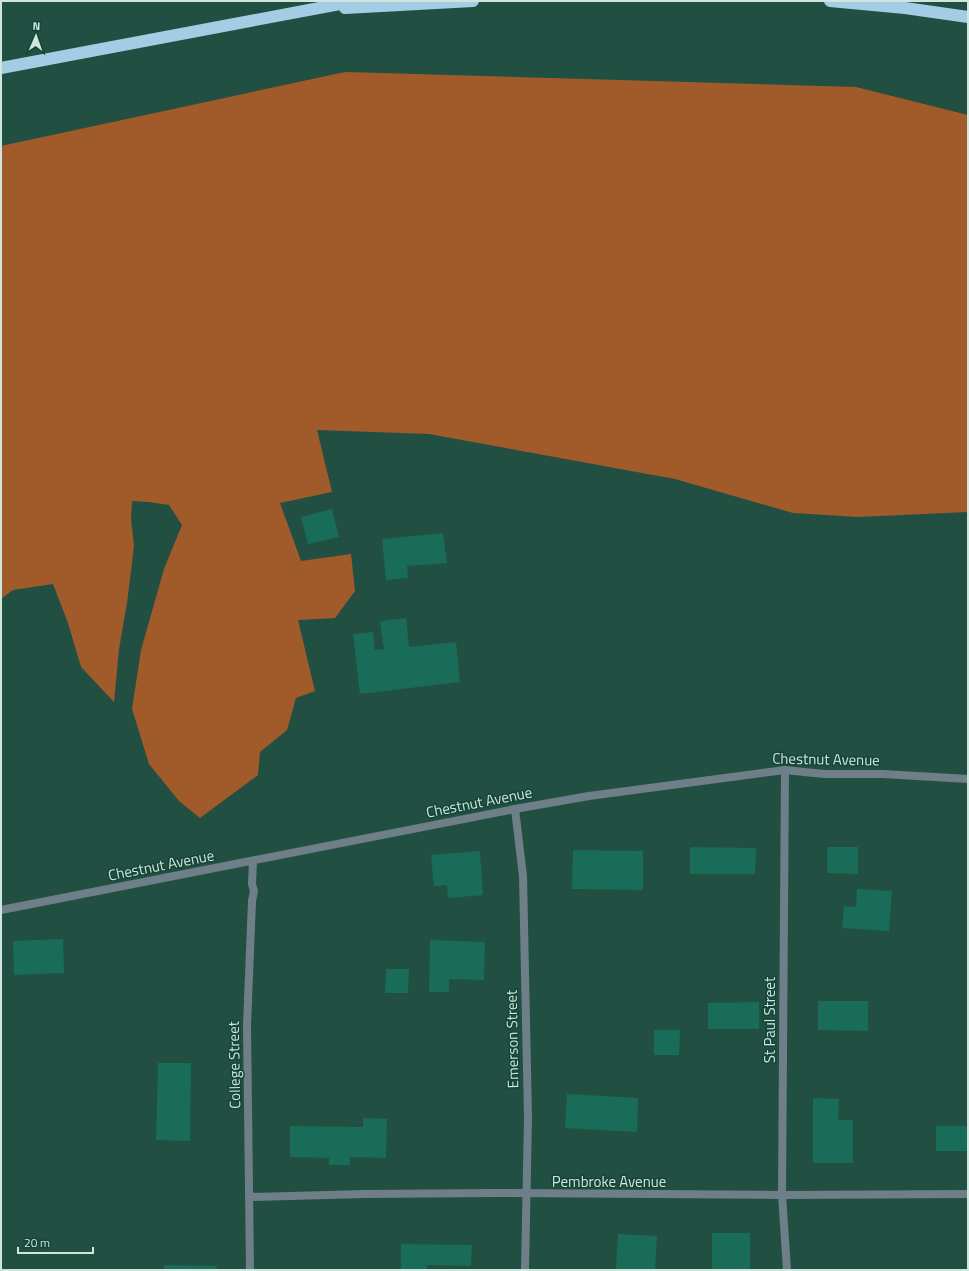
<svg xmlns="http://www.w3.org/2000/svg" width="969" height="1271" viewBox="0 0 969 1271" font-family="'Titillium Web',sans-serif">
<rect width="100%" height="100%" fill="#215042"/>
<path fill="#a15a29" d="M 345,72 L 856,87 L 968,115 L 968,512 L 858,517 L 793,513 L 675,479 L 429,434 L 317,430 L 332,492 L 280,503 L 301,561 L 351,554 L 355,591 L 335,618 L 298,620 L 315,691 L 296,698 L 287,730 L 260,752 L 258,775 L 200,818 L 179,801 L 149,764 L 132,709 L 141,650 L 164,569 L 182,525 L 169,505 L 149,502 L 132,501 L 131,519 L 134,546 L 127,603 L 119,649 L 114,702 L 81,667 L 68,623 L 53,584 L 13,590 L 1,599 L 1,146 Z"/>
<g fill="#186c58">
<path d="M 332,509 L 339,537 L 308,544 L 301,517 Z"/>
<path d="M 443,533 L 447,563 L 407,566 L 408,578 L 386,580 L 382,539 Z"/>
<path d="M 406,618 L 409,647 L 456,642 L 460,682 L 360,694 L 353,634 L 373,632 L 375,650 L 384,649 L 380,621 Z"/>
<path d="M 690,847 L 756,848 L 755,874 L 690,874 Z"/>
<path d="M 827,847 L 858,847 L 858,874 L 827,873 Z"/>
<path d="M 573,850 L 643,851 L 643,890 L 572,889 Z"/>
<path d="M 480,851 L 483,895 L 448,898 L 447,885 L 434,886 L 431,855 Z"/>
<path d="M 857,889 L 892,891 L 889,931 L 842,928 L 844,906 L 856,907 Z"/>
<path d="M 63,939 L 64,973 L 14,975 L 13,941 Z"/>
<path d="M 430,940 L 485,942 L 484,980 L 449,979 L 449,992 L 429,992 Z"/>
<path d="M 386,969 L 409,969 L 408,993 L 385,993 Z"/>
<path d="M 818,1001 L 868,1001 L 868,1031 L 818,1030 Z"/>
<path d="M 759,1002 L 759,1029 L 708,1029 L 708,1003 Z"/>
<path d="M 654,1030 L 680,1030 L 679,1055 L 654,1055 Z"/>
<path d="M 158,1063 L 191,1063 L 190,1141 L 156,1140 Z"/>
<path d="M 567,1094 L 638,1098 L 637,1132 L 565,1128 Z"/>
<path d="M 813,1098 L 839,1099 L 838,1120 L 853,1120 L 853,1163 L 813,1163 Z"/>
<path d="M 363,1118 L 387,1119 L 386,1158 L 350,1157 L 350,1165 L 329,1165 L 329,1158 L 290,1157 L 290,1126 L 363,1127 Z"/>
<rect x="936" y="1126" width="32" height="25"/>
<rect x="712" y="1233" width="38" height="37"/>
<path d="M 618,1234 L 657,1236 L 655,1270 L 616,1270 Z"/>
<path d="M 401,1244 L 472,1245 L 471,1266 L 427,1265 L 427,1270 L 401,1270 Z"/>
<path d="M 164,1265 L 217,1266 L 216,1270 L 164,1270 Z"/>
</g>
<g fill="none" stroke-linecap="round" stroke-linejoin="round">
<g stroke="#6e7f89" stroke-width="8">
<path d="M 785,770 L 782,1195 L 787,1270"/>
<path d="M 515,809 L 523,876 L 528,1117 L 525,1270"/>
<path d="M 1,910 L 515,809 L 589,796 L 785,770 L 824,774 L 883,774 L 968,779"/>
<path d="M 250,1195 L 254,1197 L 364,1194 L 496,1193 L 782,1195 L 968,1194"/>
<path d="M 250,1270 L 247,1025 L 252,901 L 254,891 L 252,884 L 253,861"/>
</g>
<g stroke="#a2cde4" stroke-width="12">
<path d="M 830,1 L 905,8 L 968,17"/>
<path d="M 345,8 L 473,1"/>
<path d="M 1,68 L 356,1"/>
</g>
</g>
<g text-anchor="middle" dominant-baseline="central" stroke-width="3" stroke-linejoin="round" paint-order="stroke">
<g font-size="15" fill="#cee6dd" stroke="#154538">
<text transform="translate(826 759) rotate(1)">Chestnut Avenue</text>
<text transform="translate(479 802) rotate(-11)">Chestnut Avenue</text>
<text transform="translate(161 865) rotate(-11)">Chestnut Avenue</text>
<text transform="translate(769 1020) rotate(-90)">St Paul Street</text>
<text transform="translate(512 1039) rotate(-91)">Emerson Street</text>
<text transform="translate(234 1065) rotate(-91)">College Street</text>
<text x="609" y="1181">Pembroke Avenue</text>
</g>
</g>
<rect width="969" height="1271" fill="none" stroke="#cee6dd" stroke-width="4"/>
<g transform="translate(36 36) rotate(2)" stroke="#154538" stroke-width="3" paint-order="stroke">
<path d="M0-3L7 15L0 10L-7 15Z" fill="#cee6dd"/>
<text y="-6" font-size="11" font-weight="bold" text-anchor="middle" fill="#cee6dd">N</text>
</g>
<path d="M18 1247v6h75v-6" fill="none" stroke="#cee6dd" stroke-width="2"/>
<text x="24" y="1247" font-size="12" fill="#cee6dd" stroke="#154538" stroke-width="3" paint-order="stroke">20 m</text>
</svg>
